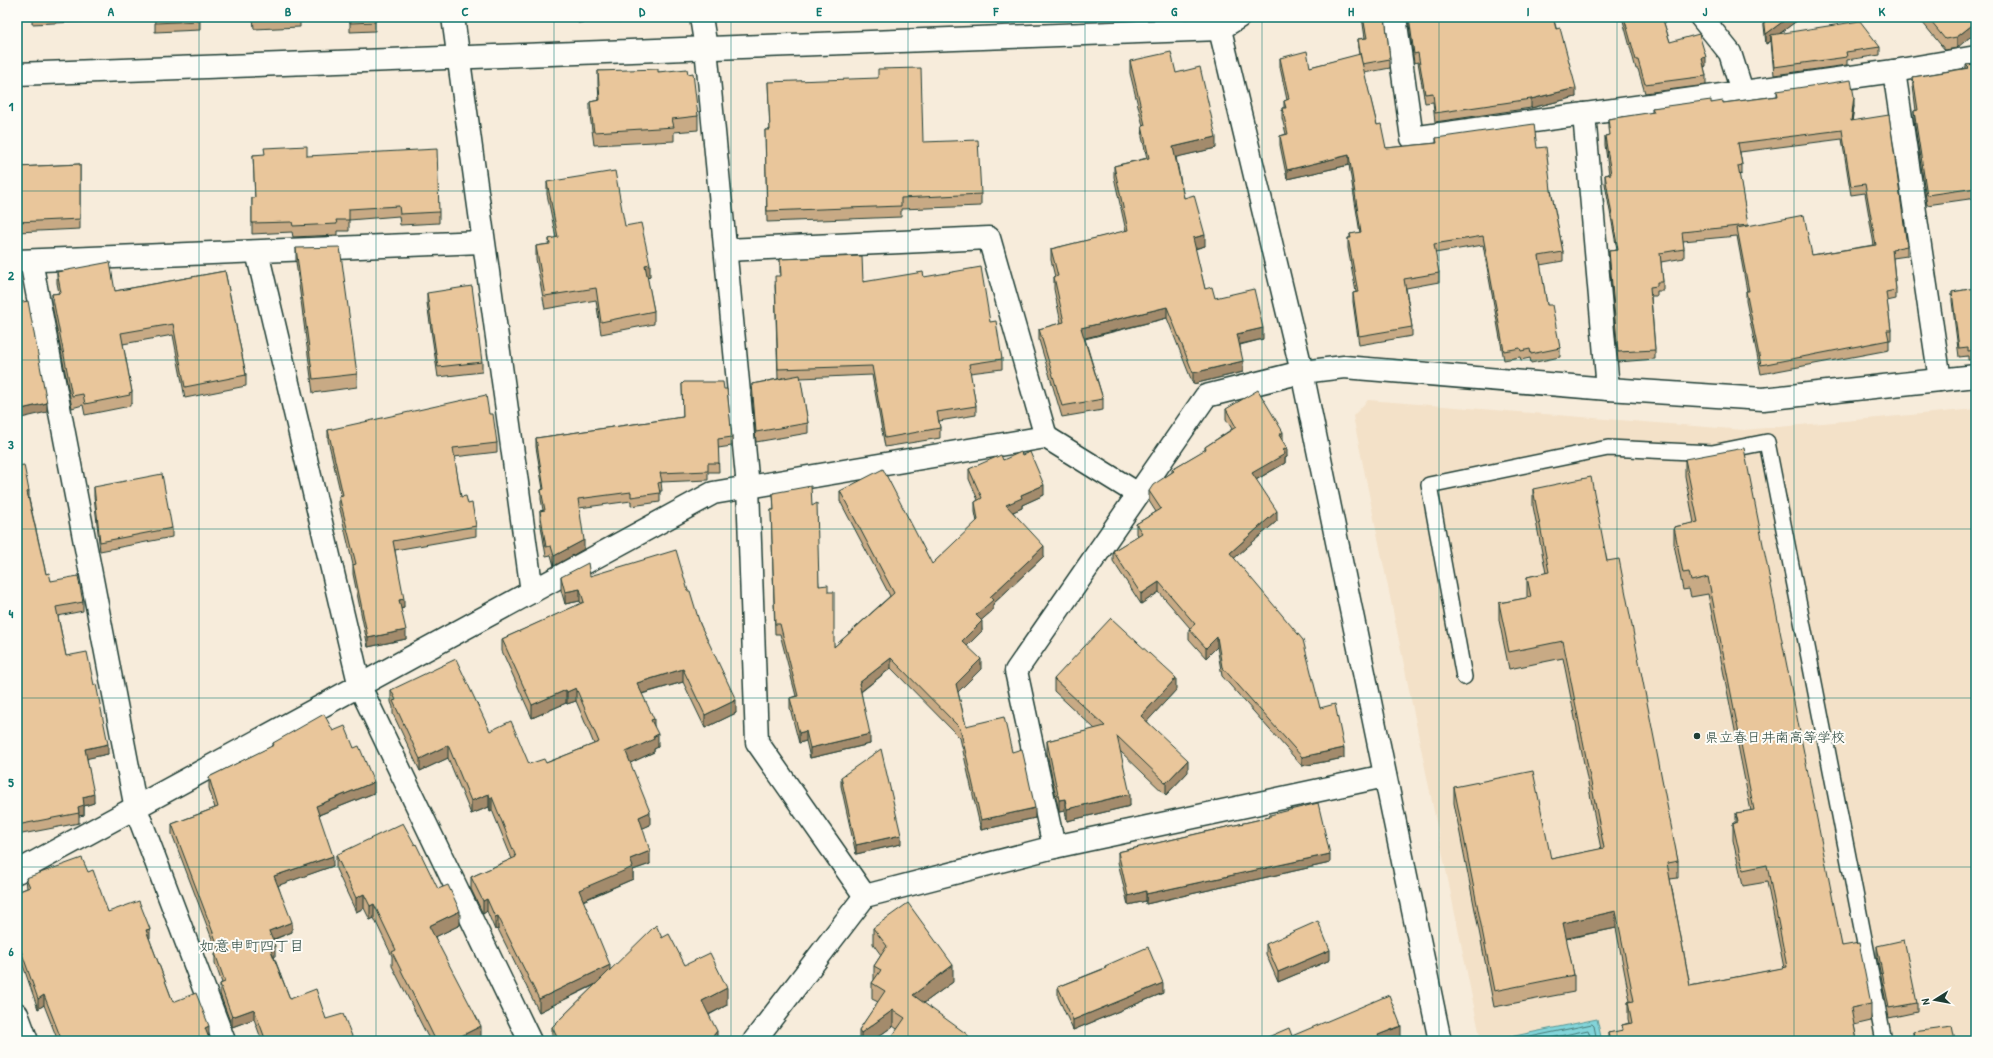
<svg xmlns="http://www.w3.org/2000/svg" width="1993" height="1058" viewBox="0 0 1993 1058" font-family="'Patrick Hand','Klee One',sans-serif">
<rect width="100%" height="100%" fill="#f7ecdb"/>
<filter id="ink" filterUnits="userSpaceOnUse"><feTurbulence type="fractalNoise" baseFrequency=".025" numOctaves="2"/><feDisplacementMap in="SourceGraphic" scale="8" xChannelSelector="R" yChannelSelector="G"/><feConvolveMatrix kernelMatrix="1 2 1 2 8 2 1 2 1" color-interpolation-filters="sRGB"/></filter>
<g filter="url(#ink)">
<path fill="#f3e1c8" d="M 1368,400 L 1744,430 L 1976,409 L 1976,1041 L 1481,1041 L 1353,416 Z"/>
<path fill="#83d4d9" stroke="#5b9897" d="M 1597,1019 L 1602,1041 L 1505,1041 L 1505,1038 Z"/>
<g fill="none" stroke-linecap="round" stroke-linejoin="round">
<g stroke="#477976" stroke-width="1">
<path d="M 1511,1041 L 1592,1024 L 1594,1026 L 1597,1041"/>
<path d="M 1536,1041 L 1588,1030 L 1592,1041"/>
</g>
<defs>
<path id="lane" d="M 1464,677 L 1429,485 L 1608,448 L 1712,453 L 1767,442 L 1884,1041"/>
<g id="street">
<path d="M 453,17 L 532,592"/>
<path d="M 701,17 L 706,48 L 748,487 L 757,742 L 865,896"/>
<path d="M 1217,17 L 1302,372 L 1440,1041"/>
<path d="M 1395,17 L 1412,138 L 1894,71 L 1976,57"/>
<path d="M 1701,17 L 1730,53 L 1742,91"/>
<path d="M 1220,29 L 1239,17"/>
<path d="M 1894,71 L 1940,380"/>
<path d="M 1584,114 L 1608,389"/>
<path d="M 726,250 L 989,238 L 1046,437 L 1138,494"/>
<path d="M 257,252 L 360,687 L 530,1041"/>
<path d="M 17,261 L 482,242"/>
<path d="M 31,261 L 136,809 L 224,1041"/>
<path d="M 1054,847 L 1016,671 L 1206,396 L 1302,372 L 1344,367 L 1608,389 L 1763,399 L 1976,376"/>
<path d="M 17,872 L 713,493 L 1046,437"/>
<path d="M 17,1014 L 27,1041"/>
<path d="M 754,1041 L 865,896 L 1054,847 L 1385,776"/>
</g>
<path id="secondary" d="M 17,74 L 1220,29"/>
</defs>
<use href="#lane" stroke="#1f3d34" stroke-width="18"/>
<use href="#street" stroke="#1f3d34" stroke-width="25"/>
<use href="#secondary" stroke="#1f3d34" stroke-width="25"/>
<use href="#lane" stroke="#fdfcf7" stroke-width="15"/>
<use href="#street" stroke="#fdfcf7" stroke-width="22"/>
<use href="#secondary" stroke="#fdfcf7" stroke-width="22"/>
</g>
<g fill="#c8aa85" stroke="#1f3d34" fill-rule="evenodd">
<path d="M 32,17 L 98,17 L 98,21 L 32,24 Z"/>
<path d="M 155,17 L 200,17 L 200,30 L 155,32 Z"/>
<path d="M 253,17 L 300,17 L 300,27 L 254,29 Z"/>
<path d="M 350,17 L 375,17 L 375,31 L 350,32 Z"/>
<path d="M 577,17 L 644,17 L 619,22 L 618,18 L 578,23 Z"/>
<path d="M 1362,17 L 1385,17 L 1390,59 L 1390,68 L 1364,73 L 1377,125 L 1386,148 L 1436,143 L 1436,138 L 1537,148 L 1551,190 L 1563,252 L 1563,261 L 1540,265 L 1547,305 L 1560,348 L 1560,357 L 1531,363 L 1530,358 L 1521,360 L 1520,357 L 1504,360 L 1483,245 L 1435,253 L 1439,273 L 1439,282 L 1406,288 L 1412,327 L 1412,336 L 1359,345 L 1353,302 L 1353,293 L 1356,292 L 1348,248 L 1348,238 L 1350,238 L 1350,234 L 1360,233 L 1349,165 L 1287,179 L 1280,145 L 1280,136 L 1286,134 L 1282,118 L 1282,108 L 1284,108 L 1284,101 L 1287,100 L 1280,67 L 1280,58 L 1310,67 L 1359,55 L 1358,48 L 1358,39 L 1365,38 Z"/>
<path d="M 1408,17 L 1553,17 L 1576,97 L 1531,108 L 1435,122 L 1433,102 L 1425,103 L 1418,62 L 1414,63 Z"/>
<path d="M 1622,17 L 1662,17 L 1670,42 L 1706,66 L 1704,67 L 1706,76 L 1706,85 L 1645,93 L 1638,69 L 1636,69 Z"/>
<path d="M 1763,17 L 1802,17 L 1780,33 L 1880,47 L 1880,55 L 1847,60 L 1847,65 L 1774,75 L 1771,41 L 1766,44 Z"/>
<path d="M 1918,17 L 1976,17 L 1957,48 L 1945,50 Z"/>
<path d="M 1130,61 L 1176,73 L 1216,148 L 1176,157 L 1184,198 L 1205,246 L 1195,249 L 1205,289 L 1215,298 L 1263,339 L 1240,345 L 1243,372 L 1193,384 L 1167,318 L 1085,339 L 1103,399 L 1103,410 L 1062,417 L 1039,340 L 1039,329 L 1061,323 L 1054,289 L 1054,277 L 1055,277 L 1051,260 L 1051,249 L 1126,231 L 1114,177 L 1114,166 L 1147,158 L 1142,137 L 1143,126 L 1130,73 Z"/>
<path d="M 1976,64 L 1976,198 L 1927,205 L 1914,120 L 1914,111 L 1916,111 L 1913,86 L 1913,77 L 1966,68 L 1966,65 Z"/>
<path d="M 598,71 L 658,72 L 688,74 L 698,116 L 698,130 L 674,132 L 674,141 L 594,145 L 590,115 L 590,102 L 599,100 L 598,84 Z"/>
<path d="M 768,82 L 923,142 L 981,194 L 981,206 L 901,209 L 901,217 L 767,222 L 765,130 L 770,130 Z"/>
<path d="M 1777,91 L 1854,106 L 1852,121 L 1907,246 L 1907,256 L 1893,258 L 1896,290 L 1896,299 L 1887,301 L 1891,330 L 1891,340 L 1889,340 L 1889,350 L 1761,374 L 1746,301 L 1746,291 L 1747,291 L 1737,236 L 1683,241 L 1684,249 L 1684,258 L 1661,262 L 1663,282 L 1663,291 L 1657,291 L 1657,296 L 1651,296 L 1655,350 L 1655,359 L 1618,362 L 1609,260 L 1609,251 L 1617,250 L 1605,184 L 1605,175 L 1609,174 L 1605,145 L 1605,136 L 1609,135 L 1608,128 L 1608,119 L 1652,113 L 1652,108 L 1711,103 L 1723,103 L 1777,96 ZM 1842,139 L 1851,195 L 1865,193 L 1874,245 L 1812,255 L 1748,226 L 1739,175 L 1742,174 L 1742,165 L 1740,152 Z"/>
<path d="M 253,155 L 307,156 L 439,212 L 439,223 L 400,225 L 399,216 L 349,220 L 349,231 L 337,231 L 337,235 L 293,237 L 292,232 L 252,234 L 252,198 L 255,198 Z"/>
<path d="M 80,164 L 80,229 L 17,232 L 17,167 Z"/>
<path d="M 547,182 L 625,226 L 650,276 L 647,277 L 654,311 L 654,324 L 601,334 L 596,300 L 545,309 L 536,259 L 536,246 L 549,244 L 549,239 L 556,238 L 547,194 Z"/>
<path d="M 296,248 L 357,374 L 357,387 L 313,393 L 296,262 Z"/>
<path d="M 780,259 L 863,282 L 924,277 L 990,322 L 1002,359 L 1002,369 L 970,373 L 976,406 L 976,415 L 939,421 L 940,428 L 940,438 L 885,447 L 872,375 L 800,378 L 808,423 L 808,433 L 756,442 L 752,394 L 752,384 L 783,378 L 778,379 L 775,285 L 780,276 Z"/>
<path d="M 225,271 L 246,375 L 246,386 L 185,398 L 173,335 L 123,344 L 132,392 L 132,403 L 130,404 L 130,406 L 85,415 L 83,405 L 72,408 L 52,305 L 52,294 L 59,293 L 57,283 L 57,272 L 115,291 Z"/>
<path d="M 1976,288 L 1976,359 L 1968,360 L 1968,356 L 1959,357 L 1952,301 L 1952,292 Z"/>
<path d="M 427,293 L 482,362 L 482,372 L 438,377 L 427,303 Z"/>
<path d="M 682,384 L 724,389 L 732,437 L 732,446 L 718,448 L 719,472 L 708,472 L 708,480 L 661,482 L 662,491 L 660,491 L 660,502 L 631,506 L 631,501 L 579,508 L 584,549 L 554,566 L 551,555 L 546,556 L 540,520 L 540,511 L 543,510 L 541,499 L 541,490 L 543,489 L 536,447 L 536,438 L 683,417 Z"/>
<path d="M 1226,409 L 1283,441 L 1287,457 L 1285,458 L 1285,463 L 1256,480 L 1277,521 L 1234,558 L 1320,708 L 1344,758 L 1302,766 L 1222,676 L 1217,647 L 1206,658 L 1189,639 L 1189,629 L 1190,628 L 1159,592 L 1141,604 L 1113,561 L 1113,551 L 1138,536 L 1136,534 L 1136,524 L 1156,512 L 1149,501 L 1149,491 L 1172,472 L 1172,469 L 1205,450 L 1205,447 L 1232,429 L 1226,419 Z"/>
<path d="M 489,414 L 497,443 L 497,452 L 454,457 L 461,497 L 468,504 L 476,526 L 476,536 L 395,550 L 404,608 L 401,609 L 406,639 L 368,647 L 353,574 L 353,565 L 339,505 L 339,496 L 341,495 L 328,440 L 328,430 Z"/>
<path d="M 1022,455 L 1044,495 L 1022,505 L 1022,508 L 1013,512 L 1044,556 L 993,604 L 993,610 L 981,620 L 982,631 L 967,646 L 981,669 L 958,692 L 966,726 L 1012,752 L 1035,818 L 981,830 L 960,738 L 891,668 L 861,692 L 870,744 L 810,758 L 806,741 L 799,743 L 790,708 L 790,698 L 796,696 L 780,634 L 775,634 L 771,510 L 774,510 L 773,493 L 812,506 L 819,586 L 828,592 L 834,647 L 890,596 L 840,501 L 840,491 L 932,564 L 977,522 L 975,512 L 975,502 L 978,500 L 969,479 L 969,469 L 1003,460 Z"/>
<path d="M 1685,459 L 1842,946 L 1871,1004 L 1871,1021 L 1854,1025 L 1857,1041 L 1608,1041 L 1608,1033 L 1622,1031 L 1622,1025 L 1629,1023 L 1628,1019 L 1628,1002 L 1630,1001 L 1616,928 L 1566,939 L 1574,975 L 1574,992 L 1494,1007 L 1454,803 L 1454,787 L 1551,859 L 1601,849 L 1563,658 L 1509,669 L 1499,620 L 1499,603 L 1527,598 L 1527,577 L 1546,573 L 1533,506 L 1533,489 L 1607,561 L 1678,861 L 1678,878 L 1670,879 L 1690,986 L 1784,968 L 1767,882 L 1743,886 L 1733,840 L 1733,824 L 1736,822 L 1736,813 L 1751,811 L 1708,594 L 1691,597 L 1689,589 L 1683,590 L 1674,544 L 1674,527 L 1694,523 L 1685,476 Z"/>
<path d="M 17,466 L 29,491 L 29,499 L 46,574 L 51,581 L 83,602 L 83,611 L 58,616 L 66,656 L 108,754 L 87,758 L 94,803 L 84,806 L 84,815 L 79,816 L 79,823 L 17,835 Z"/>
<path d="M 94,487 L 172,528 L 172,537 L 100,551 L 94,496 Z"/>
<path d="M 590,576 L 688,591 L 700,624 L 736,713 L 705,728 L 683,682 L 642,694 L 654,726 L 658,747 L 654,749 L 654,752 L 630,763 L 650,825 L 642,828 L 650,864 L 633,870 L 633,879 L 583,901 L 610,970 L 662,938 L 685,965 L 727,1005 L 709,1015 L 717,1041 L 552,1041 L 552,1027 L 595,985 L 539,1012 L 498,929 L 495,930 L 487,911 L 483,914 L 471,889 L 471,877 L 512,859 L 492,810 L 490,811 L 489,807 L 471,814 L 448,758 L 420,771 L 393,714 L 393,707 L 391,702 L 391,690 L 490,731 L 529,764 L 546,763 L 594,744 L 576,701 L 567,704 L 566,703 L 532,718 L 502,651 L 502,639 L 581,604 L 580,601 L 565,604 L 561,590 L 561,577 Z"/>
<path d="M 1054,679 L 1176,690 L 1147,721 L 1188,772 L 1166,795 L 1120,751 L 1130,806 L 1067,821 L 1065,811 L 1059,812 L 1047,753 L 1047,741 L 1095,729 L 1054,691 Z"/>
<path d="M 333,731 L 354,748 L 374,793 L 319,815 L 333,866 L 278,885 L 292,932 L 273,940 L 275,957 L 274,957 L 290,999 L 326,1019 L 354,1041 L 262,1041 L 254,1019 L 232,1027 L 220,994 L 220,984 L 222,983 L 215,963 L 215,953 L 217,952 L 172,834 L 172,824 L 215,808 L 209,788 L 209,777 L 273,746 L 273,743 Z"/>
<path d="M 841,777 L 901,844 L 856,854 L 841,786 Z"/>
<path d="M 1270,815 L 1330,863 L 1146,904 L 1146,901 L 1128,905 L 1118,862 L 1118,852 L 1270,817 Z"/>
<path d="M 336,855 L 438,889 L 460,925 L 435,937 L 481,1040 L 479,1041 L 430,1041 L 392,966 L 392,956 L 374,918 L 370,920 L 364,908 L 356,912 L 336,869 Z"/>
<path d="M 88,872 L 108,912 L 150,938 L 149,938 L 173,1002 L 209,1036 L 210,1041 L 58,1041 L 44,1005 L 38,1009 L 19,954 L 17,956 L 17,892 L 27,888 L 26,878 Z"/>
<path d="M 873,928 L 953,982 L 924,1003 L 897,1029 L 893,1026 L 872,1041 L 859,1041 L 859,1030 L 878,1002 L 872,999 L 872,983 L 874,980 L 874,966 L 881,955 L 873,944 Z"/>
<path d="M 1266,944 L 1330,960 L 1278,982 L 1266,954 Z"/>
<path d="M 1877,946 L 1917,1003 L 1917,1012 L 1889,1018 L 1877,956 Z"/>
<path d="M 1105,966 L 1163,993 L 1073,1030 L 1058,997 L 1058,987 L 1105,968 Z"/>
<path d="M 1913,1031 L 1955,1041 L 1913,1041 Z"/>
</g>
<g fill="#a38b6c" stroke="#1f3d34">
<path d="M 1789,17 L 1802,17 L 1771,40 L 1771,35 L 1771,41 L 1766,44 L 1766,34 Z"/>
<path d="M 1976,22 L 1976,32 L 1957,48 L 1957,37 Z"/>
<path d="M 1706,57 L 1706,66 L 1702,67 L 1702,58 Z"/>
<path d="M 1576,88 L 1576,97 L 1531,108 L 1531,99 Z"/>
<path d="M 1854,96 L 1854,106 L 1851,130 L 1851,121 Z"/>
<path d="M 1216,137 L 1216,148 L 1173,158 L 1173,147 Z"/>
<path d="M 1349,155 L 1349,165 L 1287,179 L 1287,170 Z"/>
<path d="M 1205,235 L 1205,246 L 1193,249 L 1193,238 Z"/>
<path d="M 650,264 L 650,276 L 645,278 L 645,265 Z"/>
<path d="M 1167,307 L 1167,318 L 1081,339 L 1081,328 Z"/>
<path d="M 1263,328 L 1263,339 L 1237,345 L 1237,334 Z"/>
<path d="M 1243,361 L 1243,372 L 1193,384 L 1193,373 Z"/>
<path d="M 47,403 L 47,412 L 17,419 L 17,410 Z"/>
<path d="M 1283,432 L 1283,442 L 1279,435 Z"/>
<path d="M 1287,448 L 1287,457 L 1285,458 L 1285,463 L 1252,482 L 1252,473 Z"/>
<path d="M 1044,485 L 1044,495 L 1022,505 L 1022,508 L 1006,515 L 1006,505 L 1021,495 Z"/>
<path d="M 1277,511 L 1277,521 L 1230,562 L 1230,553 Z"/>
<path d="M 584,540 L 584,549 L 554,566 L 554,556 Z"/>
<path d="M 1044,546 L 1044,556 L 993,604 L 993,610 L 976,625 L 976,615 L 990,597 Z"/>
<path d="M 1159,582 L 1159,592 L 1141,604 L 1141,594 Z"/>
<path d="M 580,589 L 580,601 L 565,604 L 565,592 Z"/>
<path d="M 404,599 L 404,608 L 399,609 L 399,600 Z"/>
<path d="M 982,621 L 982,631 L 962,651 L 962,641 Z"/>
<path d="M 406,630 L 406,639 L 368,647 L 368,638 Z"/>
<path d="M 1217,637 L 1217,647 L 1206,658 L 1206,648 Z"/>
<path d="M 891,658 L 891,668 L 859,693 L 859,683 Z"/>
<path d="M 981,659 L 981,669 L 956,694 L 956,684 Z"/>
<path d="M 683,669 L 683,682 L 637,695 L 637,683 Z"/>
<path d="M 1176,678 L 1176,690 L 1141,728 L 1141,716 Z"/>
<path d="M 576,688 L 576,701 L 567,704 L 567,692 Z"/>
<path d="M 566,690 L 566,703 L 532,718 L 532,705 Z"/>
<path d="M 736,700 L 736,713 L 705,728 L 705,715 Z"/>
<path d="M 654,719 L 654,732 L 651,720 Z"/>
<path d="M 806,731 L 806,741 L 799,743 L 799,733 Z"/>
<path d="M 658,734 L 658,747 L 654,749 L 654,752 L 626,765 L 626,752 Z"/>
<path d="M 870,734 L 870,744 L 810,758 L 810,748 Z"/>
<path d="M 108,744 L 108,754 L 85,759 L 85,749 Z"/>
<path d="M 448,745 L 448,758 L 420,771 L 420,759 Z"/>
<path d="M 1344,748 L 1344,758 L 1302,766 L 1302,757 Z"/>
<path d="M 1188,760 L 1188,772 L 1166,795 L 1166,783 Z"/>
<path d="M 374,782 L 374,793 L 316,816 L 316,806 Z"/>
<path d="M 94,794 L 94,803 L 84,806 L 84,815 L 79,816 L 78,807 L 83,797 Z"/>
<path d="M 489,794 L 489,807 L 471,814 L 471,801 Z"/>
<path d="M 1130,794 L 1130,806 L 1067,821 L 1067,809 Z"/>
<path d="M 492,797 L 492,810 L 490,811 L 490,798 Z"/>
<path d="M 1065,799 L 1065,811 L 1059,812 L 1059,800 Z"/>
<path d="M 1035,808 L 1035,818 L 981,830 L 981,820 Z"/>
<path d="M 650,812 L 650,825 L 639,830 L 639,817 Z"/>
<path d="M 901,835 L 901,844 L 856,854 L 856,845 Z"/>
<path d="M 650,851 L 650,864 L 633,870 L 633,879 L 579,902 L 579,890 L 630,859 Z"/>
<path d="M 1330,854 L 1330,863 L 1146,904 L 1146,894 Z"/>
<path d="M 333,856 L 333,866 L 274,887 L 274,876 Z"/>
<path d="M 1146,891 L 1146,901 L 1128,905 L 1128,896 Z"/>
<path d="M 364,894 L 364,908 L 356,912 L 356,898 Z"/>
<path d="M 487,899 L 487,911 L 483,914 L 483,901 Z"/>
<path d="M 374,904 L 374,918 L 370,920 L 370,906 Z"/>
<path d="M 460,911 L 460,925 L 429,940 L 429,926 Z"/>
<path d="M 1616,911 L 1616,928 L 1563,939 L 1563,923 Z"/>
<path d="M 498,916 L 498,929 L 495,930 L 495,917 Z"/>
<path d="M 292,922 L 292,932 L 269,941 L 269,931 Z"/>
<path d="M 150,929 L 150,938 L 146,940 L 146,930 Z"/>
<path d="M 19,945 L 19,954 L 17,956 L 17,946 Z"/>
<path d="M 275,946 L 275,957 L 270,959 L 270,948 Z"/>
<path d="M 1330,950 L 1330,960 L 1278,982 L 1278,972 Z"/>
<path d="M 610,965 L 610,977 L 539,1012 L 539,999 Z"/>
<path d="M 953,965 L 953,982 L 913,1011 L 913,995 Z"/>
<path d="M 1163,983 L 1163,993 L 1073,1030 L 1073,1020 Z"/>
<path d="M 727,988 L 727,1005 L 702,1018 L 702,1001 Z"/>
<path d="M 44,995 L 44,1005 L 38,1009 L 38,999 Z"/>
<path d="M 254,1009 L 254,1019 L 232,1027 L 232,1017 Z"/>
<path d="M 893,1010 L 893,1026 L 872,1041 L 861,1041 L 861,1033 Z"/>
<path d="M 209,1026 L 209,1036 L 205,1037 L 205,1028 Z"/>
<path d="M 481,1026 L 481,1040 L 479,1041 L 451,1041 Z"/>
<path d="M 1401,1026 L 1401,1037 L 1391,1041 L 1378,1041 L 1378,1035 Z"/>
<path d="M 717,1031 L 717,1041 L 709,1041 Z"/>
</g>
<g fill="#e9c69b" stroke="#1f3d34">
<path d="M 155,17 L 200,17 L 200,21 L 155,23 Z"/>
<path d="M 253,17 L 300,17 L 300,18 L 254,20 Z"/>
<path d="M 350,17 L 375,17 L 375,22 L 350,23 Z"/>
<path d="M 1363,17 L 1385,17 L 1390,59 L 1362,64 L 1358,39 L 1367,38 Z"/>
<path d="M 1409,17 L 1553,17 L 1556,29 L 1560,28 L 1576,88 L 1531,99 L 1435,113 L 1433,93 L 1425,94 L 1418,53 L 1414,54 Z"/>
<path d="M 1624,17 L 1662,17 L 1670,42 L 1699,34 L 1706,57 L 1702,58 L 1706,76 L 1645,84 L 1638,60 L 1636,60 Z"/>
<path d="M 1764,17 L 1789,17 L 1766,34 Z"/>
<path d="M 1927,17 L 1976,17 L 1976,22 L 1957,37 L 1945,39 Z"/>
<path d="M 1860,21 L 1880,47 L 1846,52 L 1847,57 L 1774,67 L 1771,35 Z"/>
<path d="M 1307,51 L 1310,67 L 1360,54 L 1377,125 L 1381,124 L 1386,148 L 1437,143 L 1436,138 L 1534,124 L 1537,148 L 1546,147 L 1551,190 L 1563,252 L 1539,256 L 1547,305 L 1552,305 L 1560,348 L 1531,354 L 1530,349 L 1521,351 L 1520,348 L 1504,351 L 1483,236 L 1434,244 L 1439,273 L 1404,279 L 1412,327 L 1359,336 L 1353,293 L 1358,292 L 1348,238 L 1351,238 L 1350,234 L 1361,232 L 1349,155 L 1287,170 L 1280,136 L 1288,134 L 1282,108 L 1286,108 L 1284,101 L 1289,99 L 1280,58 Z"/>
<path d="M 1171,52 L 1176,73 L 1200,67 L 1216,137 L 1173,147 L 1184,198 L 1194,195 L 1205,235 L 1193,238 L 1205,289 L 1212,287 L 1215,298 L 1254,289 L 1263,328 L 1237,334 L 1243,361 L 1193,373 L 1167,307 L 1081,328 L 1103,399 L 1062,406 L 1039,329 L 1064,322 L 1054,277 L 1058,276 L 1051,249 L 1128,230 L 1114,166 L 1149,158 L 1142,126 L 1145,125 L 1130,61 Z"/>
<path d="M 1976,64 L 1976,188 L 1927,195 L 1914,111 L 1918,110 L 1913,77 L 1969,68 L 1966,65 Z"/>
<path d="M 921,68 L 923,142 L 978,140 L 981,194 L 901,198 L 901,206 L 767,211 L 765,130 L 770,130 L 768,82 L 878,78 L 878,69 Z"/>
<path d="M 658,69 L 658,72 L 687,69 L 688,74 L 693,73 L 698,116 L 672,119 L 674,127 L 594,132 L 590,102 L 600,100 L 598,71 Z"/>
<path d="M 1851,80 L 1854,96 L 1851,121 L 1889,115 L 1907,246 L 1892,249 L 1896,290 L 1886,292 L 1891,330 L 1887,330 L 1889,340 L 1761,365 L 1746,291 L 1749,291 L 1737,228 L 1804,215 L 1812,255 L 1876,245 L 1865,184 L 1851,186 L 1842,130 L 1738,143 L 1742,165 L 1738,166 L 1748,225 L 1682,232 L 1684,249 L 1660,253 L 1663,282 L 1657,282 L 1657,286 L 1650,287 L 1655,350 L 1618,352 L 1609,251 L 1618,250 L 1605,175 L 1611,174 L 1605,136 L 1610,135 L 1608,119 L 1654,112 L 1652,108 L 1711,100 L 1711,103 L 1723,101 L 1723,103 L 1778,96 L 1777,91 Z"/>
<path d="M 307,146 L 307,156 L 437,149 L 439,212 L 400,214 L 399,206 L 349,209 L 349,220 L 336,220 L 337,224 L 293,226 L 292,222 L 252,223 L 252,198 L 255,198 L 253,155 L 265,154 L 264,148 Z"/>
<path d="M 80,164 L 80,219 L 17,222 L 17,167 Z"/>
<path d="M 615,171 L 625,226 L 641,223 L 650,264 L 645,265 L 654,311 L 601,322 L 596,288 L 545,296 L 536,246 L 550,244 L 549,239 L 558,237 L 547,182 Z"/>
<path d="M 340,247 L 357,374 L 313,379 L 296,248 Z"/>
<path d="M 862,256 L 863,282 L 923,272 L 924,277 L 981,267 L 990,322 L 996,321 L 1002,359 L 969,364 L 976,406 L 937,412 L 940,428 L 885,438 L 872,366 L 778,369 L 775,276 L 781,276 L 780,259 Z"/>
<path d="M 110,262 L 115,291 L 225,271 L 246,375 L 185,387 L 173,324 L 121,333 L 132,392 L 129,393 L 130,395 L 85,404 L 83,394 L 72,396 L 52,294 L 61,293 L 57,272 Z"/>
<path d="M 472,286 L 482,362 L 438,367 L 427,293 Z"/>
<path d="M 1976,288 L 1976,350 L 1968,351 L 1968,347 L 1959,348 L 1952,292 Z"/>
<path d="M 28,301 L 47,403 L 17,410 L 17,303 Z"/>
<path d="M 800,375 L 808,423 L 756,432 L 752,384 Z"/>
<path d="M 684,382 L 723,382 L 724,389 L 727,389 L 732,437 L 718,439 L 719,463 L 708,463 L 708,471 L 660,473 L 662,482 L 658,483 L 660,493 L 631,497 L 631,492 L 578,499 L 584,540 L 554,556 L 551,546 L 546,547 L 540,511 L 545,510 L 541,490 L 544,489 L 536,438 L 683,417 L 682,384 Z"/>
<path d="M 1258,390 L 1283,432 L 1279,435 L 1287,448 L 1283,450 L 1285,454 L 1252,473 L 1277,511 L 1230,553 L 1303,640 L 1320,708 L 1335,704 L 1344,748 L 1302,757 L 1222,667 L 1217,637 L 1206,648 L 1189,629 L 1195,624 L 1159,582 L 1141,594 L 1113,551 L 1142,533 L 1136,524 L 1161,509 L 1149,491 L 1153,485 L 1174,471 L 1172,469 L 1206,449 L 1205,447 L 1236,427 L 1226,409 Z"/>
<path d="M 486,395 L 489,414 L 493,414 L 497,443 L 453,448 L 461,497 L 466,496 L 468,504 L 472,503 L 476,526 L 393,541 L 404,599 L 399,600 L 406,630 L 368,638 L 353,565 L 356,564 L 339,496 L 343,495 L 328,430 Z"/>
<path d="M 1744,448 L 1842,946 L 1859,943 L 1871,1004 L 1851,1008 L 1857,1041 L 1610,1041 L 1608,1033 L 1623,1030 L 1622,1025 L 1632,1023 L 1628,1002 L 1634,1001 L 1616,911 L 1563,923 L 1574,975 L 1494,991 L 1454,787 L 1533,771 L 1551,859 L 1604,848 L 1563,641 L 1509,652 L 1499,603 L 1531,597 L 1527,577 L 1549,572 L 1533,489 L 1591,477 L 1607,561 L 1619,559 L 1678,861 L 1667,863 L 1690,986 L 1787,967 L 1767,865 L 1743,870 L 1733,824 L 1738,822 L 1736,813 L 1754,810 L 1708,577 L 1691,581 L 1689,572 L 1683,573 L 1674,527 L 1698,522 L 1685,459 Z"/>
<path d="M 1021,452 L 1022,455 L 1030,452 L 1044,485 L 1021,495 L 1022,498 L 1006,505 L 1044,546 L 990,597 L 993,600 L 976,615 L 982,621 L 962,641 L 981,659 L 956,684 L 966,726 L 1004,717 L 1012,752 L 1022,749 L 1035,808 L 981,820 L 960,728 L 891,658 L 859,683 L 870,734 L 810,748 L 806,731 L 799,733 L 790,698 L 798,696 L 780,624 L 775,624 L 771,510 L 774,510 L 773,493 L 811,486 L 812,506 L 817,503 L 819,586 L 828,585 L 828,592 L 834,592 L 834,647 L 894,593 L 840,491 L 883,469 L 932,564 L 978,520 L 975,502 L 982,498 L 969,469 L 1001,455 L 1003,460 Z"/>
<path d="M 24,465 L 29,491 L 27,492 L 46,574 L 49,573 L 51,581 L 78,576 L 83,602 L 56,607 L 66,656 L 87,652 L 94,685 L 96,684 L 108,744 L 85,749 L 94,794 L 83,797 L 84,805 L 78,807 L 79,813 L 17,825 L 17,466 Z"/>
<path d="M 162,474 L 172,528 L 100,542 L 94,487 Z"/>
<path d="M 676,550 L 688,591 L 690,591 L 700,624 L 736,700 L 705,715 L 683,669 L 637,683 L 654,719 L 651,720 L 658,734 L 653,737 L 654,739 L 626,752 L 650,812 L 639,817 L 650,851 L 630,859 L 633,867 L 579,890 L 610,965 L 539,999 L 498,916 L 495,917 L 487,899 L 483,901 L 471,877 L 516,857 L 492,797 L 490,798 L 489,794 L 471,801 L 448,745 L 420,759 L 393,701 L 396,700 L 391,690 L 456,659 L 490,731 L 511,721 L 529,764 L 544,759 L 546,763 L 599,742 L 576,688 L 567,692 L 566,690 L 532,705 L 502,639 L 584,602 L 580,589 L 565,592 L 561,577 L 588,563 L 590,576 Z"/>
<path d="M 1111,618 L 1176,678 L 1141,716 L 1188,760 L 1166,783 L 1117,736 L 1130,794 L 1067,809 L 1065,799 L 1059,800 L 1047,741 L 1105,726 L 1054,679 Z"/>
<path d="M 324,714 L 333,731 L 345,726 L 354,748 L 359,746 L 374,782 L 316,806 L 333,856 L 274,876 L 292,922 L 269,931 L 275,946 L 270,948 L 290,999 L 316,989 L 326,1019 L 343,1014 L 354,1041 L 266,1041 L 254,1009 L 232,1017 L 220,984 L 225,982 L 215,953 L 220,951 L 172,824 L 218,807 L 209,777 L 274,745 L 273,743 Z"/>
<path d="M 881,749 L 901,835 L 856,845 L 841,777 Z"/>
<path d="M 1318,803 L 1330,854 L 1146,894 L 1146,891 L 1128,896 L 1118,852 L 1270,817 L 1270,815 Z"/>
<path d="M 403,823 L 415,845 L 416,844 L 438,889 L 448,885 L 460,911 L 429,926 L 481,1026 L 451,1041 L 436,1041 L 392,952 L 396,950 L 374,904 L 370,906 L 364,894 L 356,898 L 336,855 Z"/>
<path d="M 82,858 L 88,872 L 93,870 L 108,912 L 139,901 L 150,929 L 146,930 L 173,1002 L 196,993 L 209,1026 L 205,1028 L 210,1041 L 62,1041 L 44,995 L 38,999 L 19,945 L 17,946 L 17,892 L 30,887 L 26,878 Z"/>
<path d="M 908,903 L 953,965 L 913,995 L 968,1035 L 969,1041 L 889,1041 L 905,1018 L 893,1010 L 861,1033 L 859,1030 L 885,991 L 872,983 L 881,970 L 874,966 L 887,946 L 873,928 Z"/>
<path d="M 1318,921 L 1330,950 L 1278,972 L 1266,944 Z"/>
<path d="M 656,925 L 662,938 L 669,934 L 685,965 L 710,953 L 727,988 L 702,1001 L 717,1031 L 709,1041 L 559,1041 L 552,1027 Z"/>
<path d="M 1904,940 L 1917,1003 L 1889,1008 L 1877,946 Z"/>
<path d="M 1148,947 L 1163,983 L 1073,1020 L 1058,987 L 1106,968 L 1105,966 Z"/>
<path d="M 1389,995 L 1401,1026 L 1378,1035 L 1381,1041 L 1259,1041 L 1289,1028 L 1292,1036 Z"/>
<path d="M 1952,1026 L 1955,1041 L 1915,1041 L 1913,1031 Z"/>
</g>
</g>
<path fill="none" stroke="#0f766e" stroke-width="1" stroke-opacity="0.55" d="M 199,17 L 199,1041M 376,17 L 376,1041M 554,17 L 554,1041M 731,17 L 731,1041M 908,17 L 908,1041M 1085,17 L 1085,1041M 1262,17 L 1262,1041M 1439,17 L 1439,1041M 1617,17 L 1617,1041M 1794,17 L 1794,1041M 17,191 L 1976,191M 17,360 L 1976,360M 17,529 L 1976,529M 17,698 L 1976,698M 17,867 L 1976,867"/>
<circle fill="#1f3d34" stroke="#fdfcf7" stroke-width="1.5" cx="1697" cy="736" r="4"/>
<g text-anchor="middle" dominant-baseline="central" stroke-width="4" stroke-linejoin="round" paint-order="stroke">
<g font-size="14" fill="#1f3d34" stroke="#fdfcf7" text-anchor="start">
<text x="1705" y="736">県立春日井南高等学校</text>
</g>
<g font-size="15" fill="#1f3d34" stroke="#fdfcf7">
<text x="252" y="945">如意申町四丁目</text>
</g>
</g>
<rect width="1993" height="1058" fill="none" stroke="#fdfcf7" stroke-width="44"/>
<g transform="translate(1935 1000) rotate(259)" stroke="#fdfcf7" stroke-width="3" paint-order="stroke">
<path d="M0-3L7 15L0 10L-7 15Z" fill="#1f3d34"/>
<text y="-6" font-size="11" font-weight="bold" text-anchor="middle" fill="#1f3d34">N</text>
</g>
<rect x="22" y="22" width="1949" height="1014" fill="none" stroke="#0f766e" stroke-width="1.5"/>
<g font-size="13" text-anchor="middle" font-weight="bold" fill="#0f766e">
<text x="111" y="16">A</text>
<text x="288" y="16">B</text>
<text x="465" y="16">C</text>
<text x="642" y="16">D</text>
<text x="819" y="16">E</text>
<text x="996" y="16">F</text>
<text x="1174" y="16">G</text>
<text x="1351" y="16">H</text>
<text x="1528" y="16">I</text>
<text x="1705" y="16">J</text>
<text x="1882" y="16">K</text>
<text x="11" y="111">1</text>
<text x="11" y="280">2</text>
<text x="11" y="449">3</text>
<text x="11" y="618">4</text>
<text x="11" y="787">5</text>
<text x="11" y="956">6</text>
</g>
</svg>
